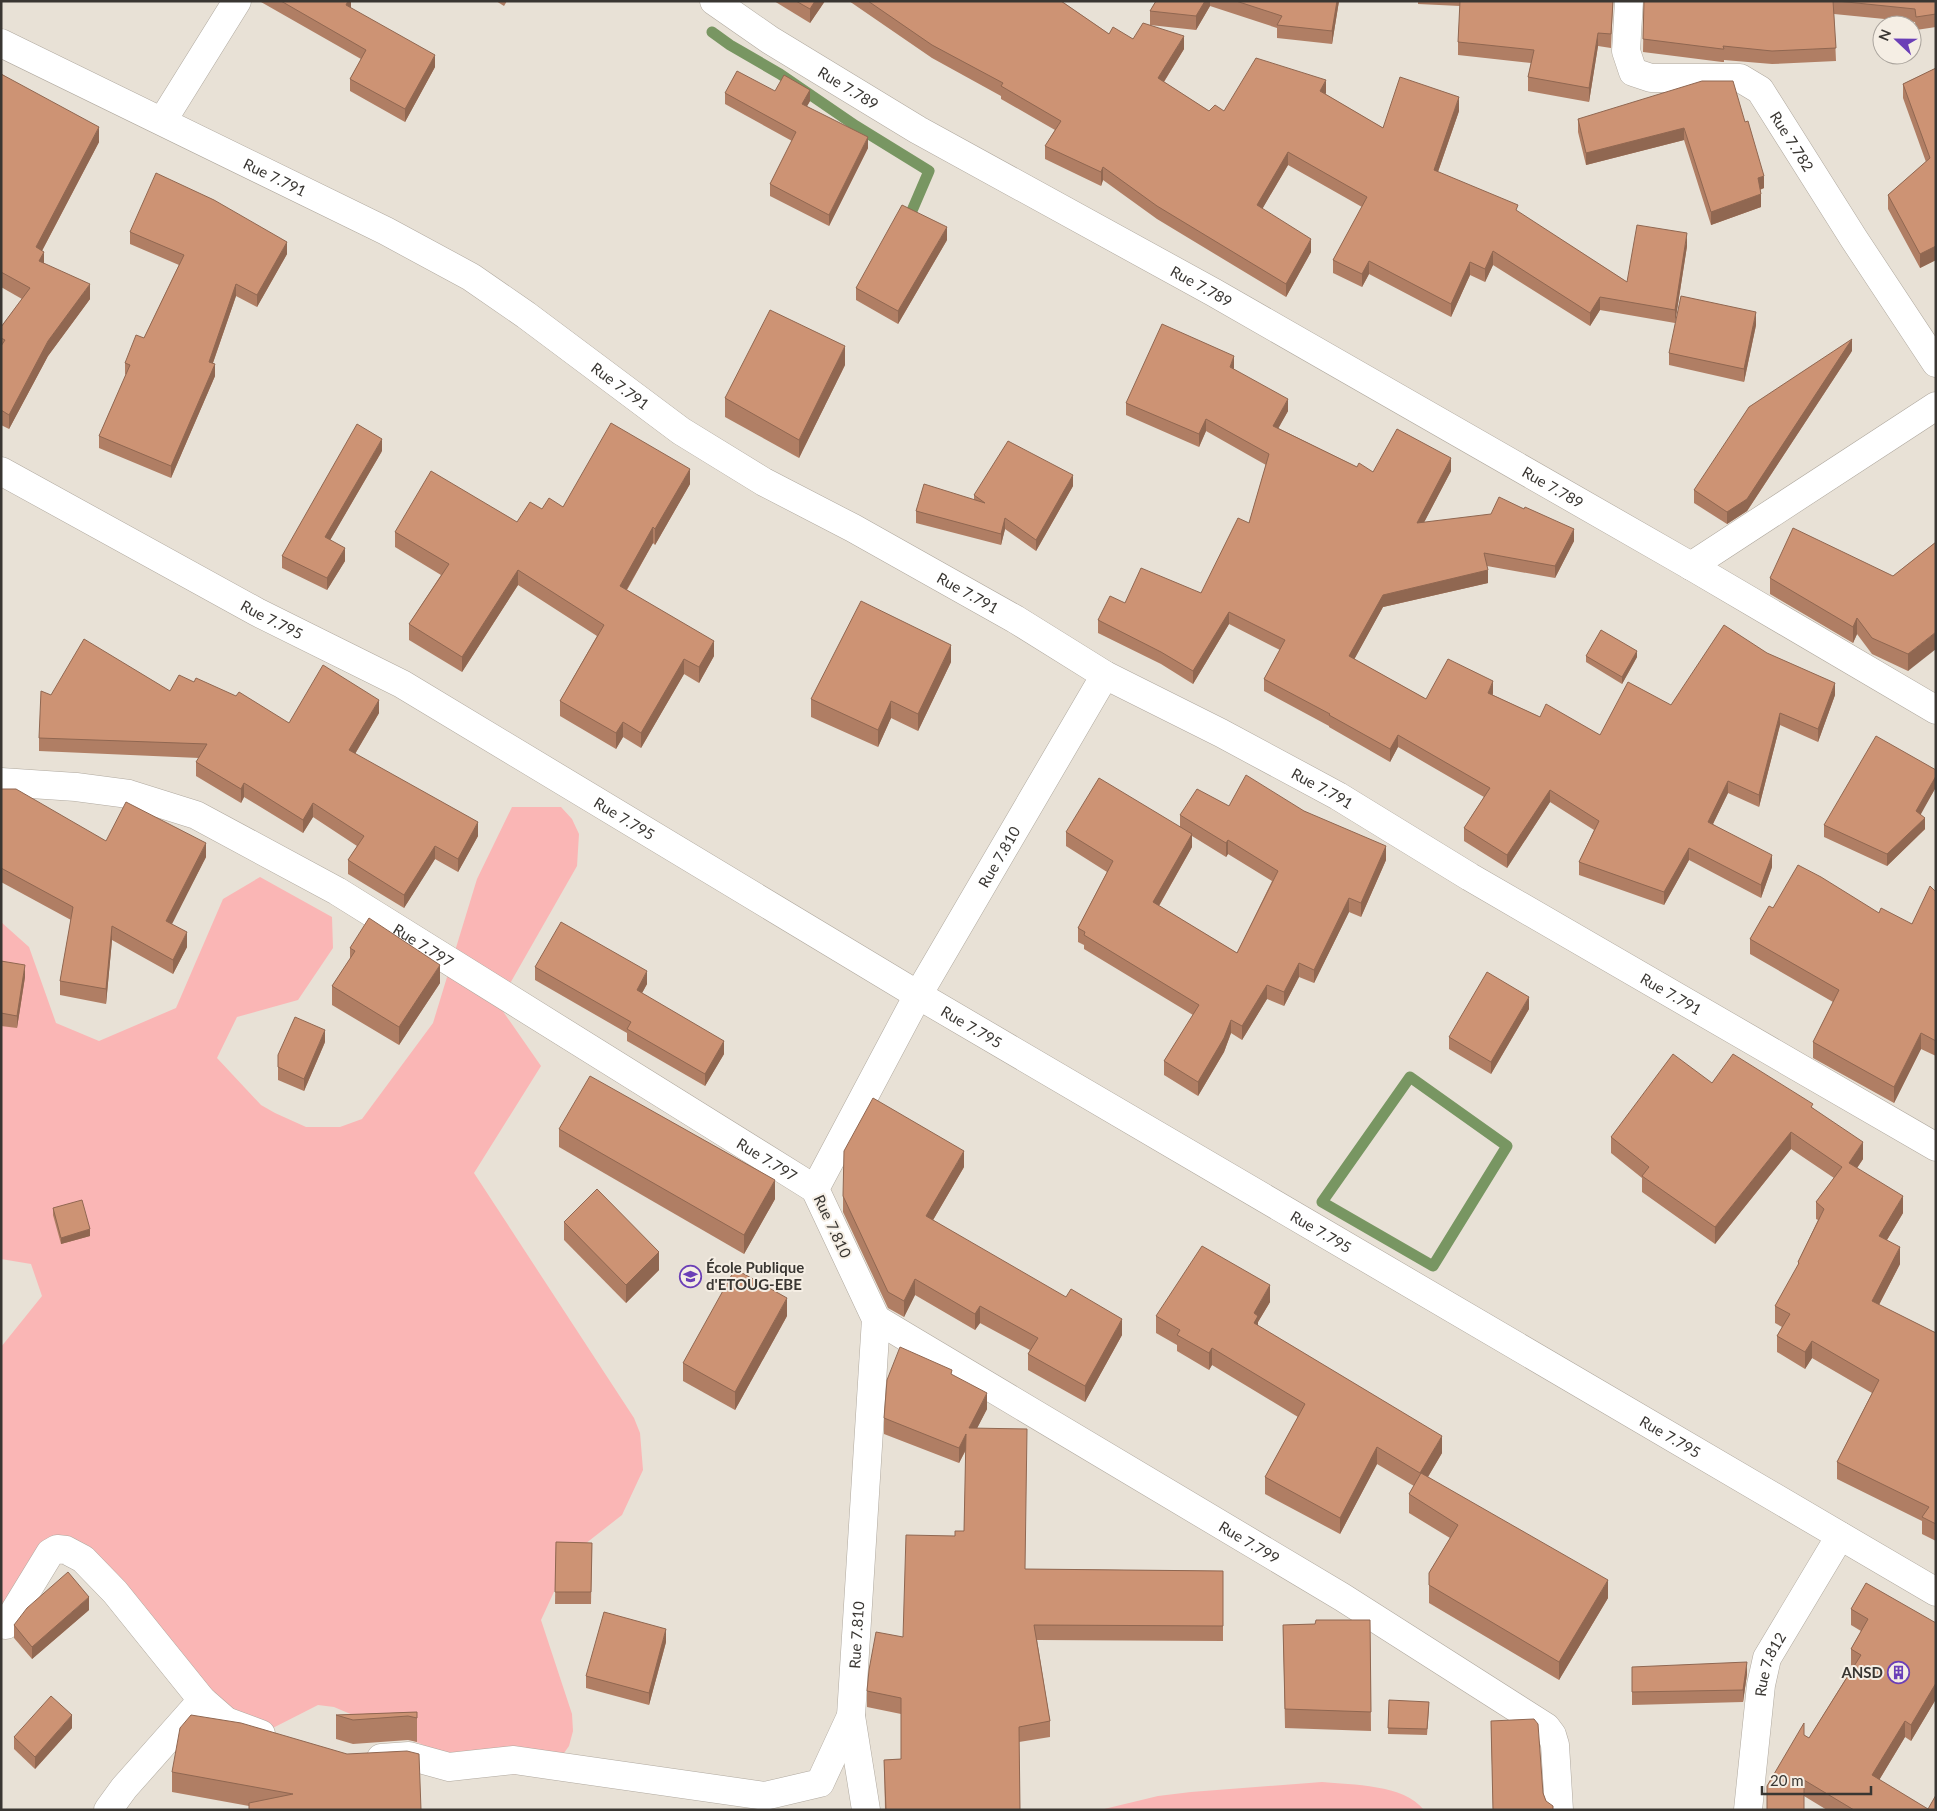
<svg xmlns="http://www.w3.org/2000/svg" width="1937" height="1811" viewBox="0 0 1937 1811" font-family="Lato,sans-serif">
<rect width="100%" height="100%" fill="#e8e1d6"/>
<g fill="#fab6b5">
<path d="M 512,807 L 561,807 L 572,819 L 579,834 L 577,866 L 504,994 L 502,1010 L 541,1066 L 474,1173 L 634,1418 L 640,1433 L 643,1470 L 622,1515 L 571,1555 L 541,1620 L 572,1714 L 573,1731 L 569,1746 L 559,1760 L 530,1775 L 497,1774 L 482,1770 L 334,1707 L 318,1705 L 261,1734 L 245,1732 L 107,1569 L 48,1542 L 1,1605 L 1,1347 L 42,1296 L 31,1264 L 1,1259 L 1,922 L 29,947 L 56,1023 L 99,1041 L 176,1008 L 223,899 L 260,877 L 332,917 L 333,948 L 298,1000 L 237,1017 L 217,1058 L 261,1105 L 275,1113 L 306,1127 L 340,1127 L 362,1119 L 433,1023 L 477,879 Z"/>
<path d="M 1322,1782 C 1352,1785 1404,1784 1424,1810 L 1100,1810 L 1158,1796 L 1191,1792 Z"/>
</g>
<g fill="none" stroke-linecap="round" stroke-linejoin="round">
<g stroke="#789662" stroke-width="11">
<path d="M 712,32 L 730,45 L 780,74 L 856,126 L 929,171 L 908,220"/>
<path d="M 1410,1077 L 1507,1146 L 1433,1266 L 1322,1202 Z"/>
</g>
<defs>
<g id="minor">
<path id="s1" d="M 714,1 L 770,40 L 918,130 L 1213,292 L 1691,566 L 1936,710"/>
<path id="s2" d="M 1629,1 L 1626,51 L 1633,72 L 1651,78 L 1740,78 L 1760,90 L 1854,239 L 1936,363"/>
<path id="s3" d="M 1,43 L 386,231 L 471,277 L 526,315 L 681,431 L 764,482 L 853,528 L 1015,619 L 1105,675 L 1221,733 L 1338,796 L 1470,877 L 1936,1147"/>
<path d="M 163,120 L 237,1"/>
<path id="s4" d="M 1,471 L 257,612 L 402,684 L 918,995 L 1936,1592"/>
<path d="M 1691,566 L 1936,406"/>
<path id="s5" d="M 1,782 L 76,787 L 129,794 L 196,815 L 337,891 L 815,1189"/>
<path id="s6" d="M 876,1319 L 1342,1597 L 1546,1727 L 1552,1735 L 1555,1745 L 1559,1810"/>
<path d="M 6,1625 L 50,1553 L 57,1549 L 66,1550 L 83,1559 L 115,1592 L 202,1700 L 226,1721 L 261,1734"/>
<path d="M 851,1716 L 866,1810"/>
<path id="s7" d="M 381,1758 L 409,1756 L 449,1767 L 514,1760 L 765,1796 L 820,1783 L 851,1716 L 876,1319 L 815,1189 L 918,995 L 1105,675"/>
<path d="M 108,1810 L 124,1788 L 202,1700"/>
<path id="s8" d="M 1748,1810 L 1761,1685 L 1767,1658 L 1840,1536"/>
</g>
</defs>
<use href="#minor" stroke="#b0a99f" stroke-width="29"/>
<use href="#minor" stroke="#fff" stroke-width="28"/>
</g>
<g fill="#b07e64" fill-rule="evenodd">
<path d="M 261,1 L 351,1 L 351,8 L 435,67 L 405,122 L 350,91 L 350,79 L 361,59 L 261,2 Z"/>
<path d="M 496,1 L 507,1 L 504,6 Z"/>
<path d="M 774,1 L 825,1 L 810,23 Z"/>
<path d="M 849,1 L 1061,1 L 1109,34 L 1184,49 L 1164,82 L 1209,111 L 1224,111 L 1326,93 L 1325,94 L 1383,128 L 1459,111 L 1438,172 L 1518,212 L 1627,282 L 1687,246 L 1675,323 L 1600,310 L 1590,326 L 1493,265 L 1485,282 L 1470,275 L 1451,317 L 1369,274 L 1362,287 L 1333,273 L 1333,260 L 1362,207 L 1288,165 L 1262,209 L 1311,252 L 1286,297 L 1157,219 L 1103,180 L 1101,186 L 1045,159 L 1045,146 L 1055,130 L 1001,99 L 1001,96 L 932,58 Z"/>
<path d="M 1156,1 L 1339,1 L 1332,44 L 1277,38 L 1277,28 L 1210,6 L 1196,30 L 1150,25 L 1150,11 Z"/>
<path d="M 1418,1 L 1613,1 L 1611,48 L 1598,46 L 1589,102 L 1528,91 L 1528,77 L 1531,63 L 1458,55 L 1458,42 L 1460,6 L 1418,4 Z"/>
<path d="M 1644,1 L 1936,1 L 1936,27 L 1916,30 L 1915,22 L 1834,14 L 1836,61 L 1772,64 L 1724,60 L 1724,62 L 1722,62 L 1643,52 Z"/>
<path d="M 1,64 L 2,74 L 99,142 L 42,251 L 44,264 L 90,299 L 48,356 L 9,429 L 1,425 L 1,327 L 22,299 L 1,287 Z"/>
<path d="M 1936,68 L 1936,260 L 1920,268 L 1888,209 L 1888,195 L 1926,162 L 1903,98 L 1903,84 Z"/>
<path d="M 775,91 L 810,101 L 807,106 L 868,148 L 829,226 L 770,196 L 770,184 L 792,141 L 725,104 L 725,93 Z"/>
<path d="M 1578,119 L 1745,122 L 1764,188 L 1760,190 L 1761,207 L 1711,225 L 1684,140 L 1586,165 L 1578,132 Z"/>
<path d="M 130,232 L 287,254 L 257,307 L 236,296 L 213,363 L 215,376 L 171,478 L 99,448 L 99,436 L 126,375 L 125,374 L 125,363 L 144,338 L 179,265 L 130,244 Z"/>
<path d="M 947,240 L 898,324 L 856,300 L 856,288 Z"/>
<path d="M 1756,325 L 1744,382 L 1669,365 L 1669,353 Z"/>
<path d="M 1852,351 L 1747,511 L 1727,524 L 1694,503 L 1694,490 Z"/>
<path d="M 845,365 L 799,458 L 725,417 L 725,398 Z"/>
<path d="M 1234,368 L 1234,369 L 1288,411 L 1278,428 L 1357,467 L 1373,472 L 1451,471 L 1424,522 L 1574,541 L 1555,578 L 1487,566 L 1488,583 L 1383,607 L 1354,659 L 1426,699 L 1493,693 L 1493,695 L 1540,717 L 1600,735 L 1671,705 L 1835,695 L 1818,742 L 1780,725 L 1759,807 L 1728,793 L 1713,824 L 1772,867 L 1761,898 L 1689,860 L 1664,905 L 1579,875 L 1579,862 L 1594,830 L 1550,802 L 1507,868 L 1464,841 L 1464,828 L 1484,797 L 1398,747 L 1390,762 L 1329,727 L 1329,726 L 1264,691 L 1264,679 L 1280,650 L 1229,624 L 1193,684 L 1161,664 L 1098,633 L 1098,620 L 1125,603 L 1201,593 L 1249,523 L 1266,465 L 1206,431 L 1199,447 L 1126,415 L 1126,403 Z"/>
<path d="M 382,451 L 330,540 L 345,561 L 327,590 L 282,568 L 282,556 Z"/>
<path d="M 690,484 L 655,545 L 653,543 L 627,590 L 714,656 L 699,683 L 684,674 L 641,748 L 623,737 L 616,749 L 560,716 L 560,701 L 597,636 L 518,585 L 462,672 L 409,640 L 409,624 L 441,575 L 395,547 L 395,532 L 517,522 L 542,509 L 563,507 Z"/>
<path d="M 1073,486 L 1036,551 L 1005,529 L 1001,545 L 916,523 L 916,511 L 974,500 L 974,495 Z"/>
<path d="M 1936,542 L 1908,671 L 1872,654 L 1857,634 L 1853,643 L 1770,594 L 1770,578 L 1893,576 Z"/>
<path d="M 1586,656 L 1637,657 L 1622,684 L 1586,662 Z"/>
<path d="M 951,662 L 918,731 L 891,718 L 878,747 L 811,717 L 811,699 Z"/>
<path d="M 194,682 L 289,723 L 379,713 L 355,754 L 478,836 L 458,872 L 435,859 L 404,908 L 348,874 L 348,860 L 357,846 L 313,817 L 303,833 L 244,797 L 241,803 L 196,776 L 196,762 L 199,758 L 39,751 L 39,738 L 51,695 L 170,691 Z"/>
<path d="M 1936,770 L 1936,787 L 1920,814 L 1925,829 L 1887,866 L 1824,837 L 1824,825 Z"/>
<path d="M 1,789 L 106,841 L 206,857 L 171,924 L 187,947 L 173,974 L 112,940 L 106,1004 L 60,995 L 60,981 L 71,920 L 1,882 Z"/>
<path d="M 1229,806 L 1304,811 L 1386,860 L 1361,917 L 1349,912 L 1314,983 L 1299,977 L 1284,1006 L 1267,999 L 1242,1040 L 1231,1033 L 1224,1052 L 1198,1096 L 1164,1075 L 1164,1061 L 1193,1015 L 1084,949 L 1084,945 L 1078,942 L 1078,928 L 1107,872 L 1066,846 L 1066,832 L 1180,827 L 1180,815 ZM 1192,836 L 1226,857 L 1228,854 L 1272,881 L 1237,953 L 1159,906 L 1192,847 Z"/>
<path d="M 1936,892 L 1936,1056 L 1921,1049 L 1894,1103 L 1813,1058 L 1813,1042 L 1833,1002 L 1750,954 L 1750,939 L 1773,908 L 1879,913 L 1912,924 Z"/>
<path d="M 350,948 L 440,983 L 399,1045 L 332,1005 L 332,986 L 350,959 Z"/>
<path d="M 1,961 L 25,977 L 17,1028 L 1,1026 Z"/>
<path d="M 535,967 L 647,984 L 642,993 L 724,1054 L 705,1086 L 627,1041 L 627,1033 L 535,980 Z"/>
<path d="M 1529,1009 L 1491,1074 L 1449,1049 L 1449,1037 Z"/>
<path d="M 325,1042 L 304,1091 L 278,1080 L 278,1067 Z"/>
<path d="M 1712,1083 L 1813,1108 L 1863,1159 L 1857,1168 L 1903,1213 L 1887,1240 L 1900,1264 L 1879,1305 L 1936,1333 L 1936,1541 L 1922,1534 L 1922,1521 L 1837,1479 L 1837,1462 L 1872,1393 L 1812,1358 L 1805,1369 L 1777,1352 L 1777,1336 L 1782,1327 L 1775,1323 L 1775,1306 L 1798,1266 L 1798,1262 L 1818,1220 L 1816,1219 L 1816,1202 L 1834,1178 L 1791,1149 L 1715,1244 L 1642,1192 L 1642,1178 L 1611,1153 L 1611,1137 Z"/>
<path d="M 559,1129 L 775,1199 L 744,1254 L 559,1147 Z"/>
<path d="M 964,1167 L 933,1220 L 1122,1335 L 1085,1402 L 1028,1370 L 1028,1354 L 1030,1350 L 980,1323 L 975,1330 L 915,1295 L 904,1317 L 888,1308 L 843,1212 L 843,1196 Z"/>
<path d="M 53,1208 L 90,1236 L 61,1244 L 53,1215 Z"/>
<path d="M 564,1222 L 659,1270 L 626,1303 L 564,1240 Z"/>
<path d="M 1270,1302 L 1258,1322 L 1258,1326 L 1442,1453 L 1428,1477 L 1608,1598 L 1559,1680 L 1429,1603 L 1429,1573 L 1450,1538 L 1409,1513 L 1409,1494 L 1414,1486 L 1377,1464 L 1340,1534 L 1265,1494 L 1265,1477 L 1298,1417 L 1212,1365 L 1209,1370 L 1177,1351 L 1177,1345 L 1156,1333 L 1156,1316 Z"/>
<path d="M 787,1316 L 735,1410 L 683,1381 L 683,1363 Z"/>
<path d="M 952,1375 L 987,1409 L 977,1428 L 1025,1569 L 1223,1571 L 1223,1641 L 1037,1640 L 1050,1721 L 1050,1737 L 1019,1742 L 1020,1810 L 885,1810 L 884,1760 L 901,1759 L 901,1714 L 867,1707 L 867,1691 L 903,1637 L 955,1536 L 964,1531 L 966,1450 L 959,1463 L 884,1434 L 884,1418 Z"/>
<path d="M 556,1542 L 592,1543 L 591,1604 L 555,1604 Z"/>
<path d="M 1851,1609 L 1936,1623 L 1936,1699 L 1911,1741 L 1905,1737 L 1879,1780 L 1928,1809 L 1936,1810 L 1827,1810 L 1804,1796 L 1804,1735 L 1809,1738 L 1853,1667 L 1851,1665 L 1851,1649 L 1861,1631 L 1851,1625 Z"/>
<path d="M 89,1610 L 32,1659 L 14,1638 L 14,1625 Z"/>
<path d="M 1370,1620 L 1371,1731 L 1285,1728 L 1283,1625 L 1315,1624 Z"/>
<path d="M 666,1642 L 649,1705 L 586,1688 L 586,1676 Z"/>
<path d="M 1632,1667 L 1747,1674 L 1743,1702 L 1632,1705 Z"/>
<path d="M 1389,1700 L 1429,1708 L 1427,1735 L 1388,1734 Z"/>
<path d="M 417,1712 L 417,1742 L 408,1740 L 353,1744 L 336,1739 L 336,1715 Z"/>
<path d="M 1491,1721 L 1543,1793 L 1546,1801 L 1553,1810 L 1493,1810 Z"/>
<path d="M 72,1728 L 35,1769 L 14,1749 L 14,1737 Z"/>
<path d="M 172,1772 L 421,1810 L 249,1806 L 172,1792 Z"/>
</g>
<g fill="#906751">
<path d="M 348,1 L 351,1 L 351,8 L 346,5 Z"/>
<path d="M 815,1 L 825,1 L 810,23 L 810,9 Z"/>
<path d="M 1205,1 L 1210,1 L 1210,6 L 1196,30 L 1196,16 Z"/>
<path d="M 1337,1 L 1339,1 L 1332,44 L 1332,31 Z"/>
<path d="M 1598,33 L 1598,46 L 1589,102 L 1589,88 Z"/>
<path d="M 1184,36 L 1184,49 L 1158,91 L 1158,78 Z"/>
<path d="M 435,55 L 435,67 L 405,122 L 405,109 Z"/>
<path d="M 1326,80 L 1326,93 L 1320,104 L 1320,91 Z"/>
<path d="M 810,90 L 810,101 L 802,115 L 802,104 Z"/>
<path d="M 1459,97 L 1459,111 L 1434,183 L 1434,170 Z"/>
<path d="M 99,127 L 99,142 L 36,262 L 36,247 Z"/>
<path d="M 1684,128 L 1684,140 L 1586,165 L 1586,153 Z"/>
<path d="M 868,137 L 868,148 L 829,226 L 829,215 Z"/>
<path d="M 1288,152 L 1288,165 L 1257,218 L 1257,205 Z"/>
<path d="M 1103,167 L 1103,180 L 1101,186 L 1101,172 Z"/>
<path d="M 1764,176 L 1764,188 L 1758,190 L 1758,178 Z"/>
<path d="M 1761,194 L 1761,207 L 1711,225 L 1711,212 Z"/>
<path d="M 947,227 L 947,240 L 898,324 L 898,311 Z"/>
<path d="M 1687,233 L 1687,246 L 1675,323 L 1675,310 Z"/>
<path d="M 1311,239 L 1311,252 L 1286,297 L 1286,284 Z"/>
<path d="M 287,242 L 287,254 L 257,307 L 257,295 Z"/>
<path d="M 1936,246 L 1936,260 L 1920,268 L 1920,254 Z"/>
<path d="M 1493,251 L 1493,265 L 1485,282 L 1485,269 Z"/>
<path d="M 44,252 L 44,267 L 39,261 Z"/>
<path d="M 1369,261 L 1369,274 L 1362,287 L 1362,274 Z"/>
<path d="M 1470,262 L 1470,275 L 1451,317 L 1451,304 Z"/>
<path d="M 90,284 L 90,299 L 48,356 L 9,429 L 9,415 L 48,341 Z"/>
<path d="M 236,284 L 236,296 L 209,374 L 209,362 Z"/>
<path d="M 1600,297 L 1600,310 L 1590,326 L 1590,313 Z"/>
<path d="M 1756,312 L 1756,325 L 1744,382 L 1744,369 Z"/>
<path d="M 1852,339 L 1852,351 L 1747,511 L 1727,524 L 1727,512 Z"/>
<path d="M 845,346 L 845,365 L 799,458 L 799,440 Z"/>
<path d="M 1234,356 L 1234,368 L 1230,379 L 1230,367 Z"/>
<path d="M 215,364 L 215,376 L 171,478 L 171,466 Z"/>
<path d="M 1288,399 L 1288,411 L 1273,438 L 1273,426 Z"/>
<path d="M 1206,419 L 1206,431 L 1199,447 L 1199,434 Z"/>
<path d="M 382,439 L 382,451 L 325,549 L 325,537 Z"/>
<path d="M 1451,458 L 1451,471 L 1417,536 L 1417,523 Z"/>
<path d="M 690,469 L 690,484 L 655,545 L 655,529 Z"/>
<path d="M 1073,475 L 1073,486 L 1036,551 L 1036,540 Z"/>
<path d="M 1005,518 L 1005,529 L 1001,545 L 1001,534 Z"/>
<path d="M 653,527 L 653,543 L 620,601 L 620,586 Z"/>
<path d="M 1574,529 L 1574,541 L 1555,578 L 1555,566 Z"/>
<path d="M 345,548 L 345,561 L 327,590 L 327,578 Z"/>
<path d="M 518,570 L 518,585 L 462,672 L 462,657 Z"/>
<path d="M 1488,570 L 1488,583 L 1383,607 L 1349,669 L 1349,656 L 1383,595 Z"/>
<path d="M 1229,612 L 1229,624 L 1193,684 L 1193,671 Z"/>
<path d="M 1857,618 L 1857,634 L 1853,643 L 1853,627 Z"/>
<path d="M 1936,632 L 1936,649 L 1908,671 L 1908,654 Z"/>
<path d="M 714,641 L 714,656 L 699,683 L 699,667 Z"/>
<path d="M 951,645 L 951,662 L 918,731 L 918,714 Z"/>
<path d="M 1637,651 L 1637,657 L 1622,684 L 1622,677 Z"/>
<path d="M 684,659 L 684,674 L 641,748 L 641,733 Z"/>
<path d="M 1493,681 L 1493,693 L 1488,705 L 1488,693 Z"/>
<path d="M 1835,683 L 1835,695 L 1818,742 L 1818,729 Z"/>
<path d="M 379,700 L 379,713 L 349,764 L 349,750 Z"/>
<path d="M 891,701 L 891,718 L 878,747 L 878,730 Z"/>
<path d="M 1780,713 L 1780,725 L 1759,807 L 1759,795 Z"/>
<path d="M 623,722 L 623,737 L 616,749 L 616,733 Z"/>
<path d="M 1398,735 L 1398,747 L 1390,762 L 1390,749 Z"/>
<path d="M 1936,776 L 1936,787 L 1916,823 L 1916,811 Z"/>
<path d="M 1728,781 L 1728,793 L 1708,834 L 1708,822 Z"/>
<path d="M 244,783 L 244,797 L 241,803 L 241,789 Z"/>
<path d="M 1550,790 L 1550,802 L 1507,868 L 1507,855 Z"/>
<path d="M 313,803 L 313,817 L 303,833 L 303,820 Z"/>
<path d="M 1925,818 L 1925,829 L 1887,866 L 1887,854 Z"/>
<path d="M 478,822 L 478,836 L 458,872 L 458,859 Z"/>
<path d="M 1192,834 L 1192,847 L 1153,916 L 1153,902 Z"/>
<path d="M 1228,840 L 1228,854 L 1226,857 L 1226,843 Z"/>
<path d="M 206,843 L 206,857 L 166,936 L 166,921 Z"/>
<path d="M 435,846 L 435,859 L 404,908 L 404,895 Z"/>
<path d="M 1386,846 L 1386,860 L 1361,917 L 1361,903 Z"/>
<path d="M 1689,848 L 1689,860 L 1664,905 L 1664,892 Z"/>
<path d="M 1772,855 L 1772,867 L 1761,898 L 1761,885 Z"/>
<path d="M 1349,898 L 1349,912 L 1314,983 L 1314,970 Z"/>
<path d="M 112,926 L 112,940 L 106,1004 L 106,989 Z"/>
<path d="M 187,932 L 187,947 L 173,974 L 173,960 Z"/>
<path d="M 1299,963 L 1299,977 L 1284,1006 L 1284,992 Z"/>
<path d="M 25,965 L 25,977 L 17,1028 L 17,1016 Z"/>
<path d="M 440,965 L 440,983 L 399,1045 L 399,1027 Z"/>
<path d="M 647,971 L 647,984 L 637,1002 L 637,990 Z"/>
<path d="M 1267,985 L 1267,999 L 1242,1040 L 1242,1026 Z"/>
<path d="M 1529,997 L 1529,1009 L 1491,1074 L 1491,1062 Z"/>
<path d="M 1231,1020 L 1231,1033 L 1224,1052 L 1198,1096 L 1198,1082 Z"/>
<path d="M 325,1030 L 325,1042 L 304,1091 L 304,1079 Z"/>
<path d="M 1921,1033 L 1921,1049 L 1894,1103 L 1894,1087 Z"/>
<path d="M 724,1041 L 724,1054 L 705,1086 L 705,1074 Z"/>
<path d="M 1791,1132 L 1791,1149 L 1715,1244 L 1715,1227 Z"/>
<path d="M 1863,1142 L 1863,1159 L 1849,1180 L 1849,1163 Z"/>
<path d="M 964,1151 L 964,1167 L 926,1232 L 926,1216 Z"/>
<path d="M 775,1180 L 775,1199 L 744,1254 L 744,1235 Z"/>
<path d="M 1903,1196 L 1903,1213 L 1879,1253 L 1879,1236 Z"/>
<path d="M 90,1229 L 90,1236 L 61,1244 L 61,1238 Z"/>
<path d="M 1900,1247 L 1900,1264 L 1872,1318 L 1872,1301 Z"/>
<path d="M 659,1252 L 659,1270 L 626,1303 L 626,1285 Z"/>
<path d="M 915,1279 L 915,1295 L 904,1317 L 904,1301 Z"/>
<path d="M 1270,1285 L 1270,1302 L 1258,1322 L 1258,1333 L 1254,1340 L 1254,1313 Z"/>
<path d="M 787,1298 L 787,1316 L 735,1410 L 735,1392 Z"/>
<path d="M 980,1306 L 980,1323 L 975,1330 L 975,1314 Z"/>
<path d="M 1122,1319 L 1122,1335 L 1085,1402 L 1085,1386 Z"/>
<path d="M 1812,1341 L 1812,1358 L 1805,1369 L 1805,1352 Z"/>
<path d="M 1212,1348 L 1212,1365 L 1209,1370 L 1209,1353 Z"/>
<path d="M 987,1393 L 987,1409 L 969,1444 L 969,1428 Z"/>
<path d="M 966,1434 L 966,1449 L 959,1463 L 959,1448 Z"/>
<path d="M 1442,1436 L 1442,1453 L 1420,1490 L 1420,1473 Z"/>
<path d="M 1377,1447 L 1377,1464 L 1340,1534 L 1340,1518 Z"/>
<path d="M 1608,1580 L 1608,1598 L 1559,1680 L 1559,1662 Z"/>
<path d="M 89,1597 L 89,1610 L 32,1659 L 32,1647 Z"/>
<path d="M 666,1629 L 666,1642 L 649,1705 L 649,1693 Z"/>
<path d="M 1747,1662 L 1747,1674 L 1743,1702 L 1743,1690 Z"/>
<path d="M 1936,1683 L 1936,1699 L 1911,1741 L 1911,1725 Z"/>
<path d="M 72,1715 L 72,1728 L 35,1769 L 35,1757 Z"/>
<path d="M 1905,1721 L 1905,1737 L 1872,1792 L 1872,1775 Z"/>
</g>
<g fill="#cd9374" stroke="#906751">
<path d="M 281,1 L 348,1 L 346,5 L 435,55 L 405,109 L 350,79 L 366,50 Z"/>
<path d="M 796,1 L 815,1 L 810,9 Z"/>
<path d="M 868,1 L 1061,1 L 1109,34 L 1113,27 L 1133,39 L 1143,23 L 1184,36 L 1158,78 L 1209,111 L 1215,105 L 1224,111 L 1256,58 L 1326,80 L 1320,91 L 1383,128 L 1400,77 L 1459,97 L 1434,170 L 1518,205 L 1516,210 L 1627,282 L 1637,225 L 1687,233 L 1675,310 L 1600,297 L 1590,313 L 1493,251 L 1485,269 L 1470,262 L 1451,304 L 1369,261 L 1362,274 L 1333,260 L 1367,197 L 1288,152 L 1257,205 L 1311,239 L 1286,284 L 1157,206 L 1103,167 L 1101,172 L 1045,146 L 1061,121 L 1001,86 L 1003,83 L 932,45 Z"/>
<path d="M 1156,1 L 1205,1 L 1196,16 L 1150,11 Z"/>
<path d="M 1236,1 L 1337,1 L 1332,31 L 1277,25 L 1282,16 Z"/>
<path d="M 1460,1 L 1613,1 L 1611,34 L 1598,33 L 1589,88 L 1528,77 L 1534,50 L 1458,42 Z"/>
<path d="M 1644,1 L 1833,1 L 1836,48 L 1772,51 L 1723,46 L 1724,49 L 1722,49 L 1643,39 Z"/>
<path d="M 1837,1 L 1936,1 L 1936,14 L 1916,17 L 1915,9 Z"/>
<path d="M 1936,68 L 1936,246 L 1920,254 L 1888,195 L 1930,158 L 1903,84 Z"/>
<path d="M 737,71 L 775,91 L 784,75 L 810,90 L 802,104 L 868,137 L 829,215 L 770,184 L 796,132 L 725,93 Z"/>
<path d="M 1,74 L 99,127 L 36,247 L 44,252 L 39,261 L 90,284 L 48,341 L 9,415 L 1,410 L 1,346 L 5,340 L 1,338 L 1,327 L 30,288 L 1,272 Z"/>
<path d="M 1702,81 L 1733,81 L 1745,122 L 1748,121 L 1764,176 L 1758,178 L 1761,194 L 1711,212 L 1684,128 L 1586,153 L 1578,119 Z"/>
<path d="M 156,173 L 214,200 L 287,242 L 257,295 L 236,284 L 209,362 L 215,364 L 171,466 L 99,436 L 130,365 L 125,363 L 136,335 L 144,338 L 184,255 L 130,232 Z"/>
<path d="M 902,205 L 947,227 L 898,311 L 856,288 Z"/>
<path d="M 1681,296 L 1756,312 L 1744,369 L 1669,353 Z"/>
<path d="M 770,310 L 845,346 L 799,440 L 725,398 Z"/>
<path d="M 1162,324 L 1234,356 L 1230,367 L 1288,399 L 1273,426 L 1357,467 L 1359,463 L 1373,472 L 1397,429 L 1451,458 L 1417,523 L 1491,514 L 1499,497 L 1524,509 L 1525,507 L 1574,529 L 1555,566 L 1484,553 L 1488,570 L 1383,595 L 1349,656 L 1426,699 L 1448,659 L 1493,681 L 1488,693 L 1540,717 L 1546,704 L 1600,735 L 1628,682 L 1671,705 L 1724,625 L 1767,653 L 1835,683 L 1818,729 L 1780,713 L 1759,795 L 1728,781 L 1708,822 L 1772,855 L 1761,885 L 1689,848 L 1664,892 L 1579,862 L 1599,821 L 1550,790 L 1507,855 L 1464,828 L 1490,788 L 1398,735 L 1390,749 L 1329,715 L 1330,714 L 1264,679 L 1285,640 L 1229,612 L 1193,671 L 1161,652 L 1098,620 L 1110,596 L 1125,603 L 1141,568 L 1201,593 L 1238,518 L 1249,523 L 1269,454 L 1206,419 L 1199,434 L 1126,403 Z"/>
<path d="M 1852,339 L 1747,499 L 1727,512 L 1694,490 L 1749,407 Z"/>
<path d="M 611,423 L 690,469 L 655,529 L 653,527 L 620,586 L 714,641 L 699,667 L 684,659 L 641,733 L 623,722 L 616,733 L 560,701 L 604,625 L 518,570 L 462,657 L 409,624 L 449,564 L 395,532 L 431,471 L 517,522 L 530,502 L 542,509 L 549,498 L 563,507 Z"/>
<path d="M 357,424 L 382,439 L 325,537 L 345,548 L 327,578 L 282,556 Z"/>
<path d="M 1008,441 L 1073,475 L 1036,540 L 1005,518 L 1001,534 L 916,511 L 924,484 L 985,503 L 974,495 Z"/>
<path d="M 1793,528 L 1893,576 L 1936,542 L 1936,632 L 1908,654 L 1872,638 L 1857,618 L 1853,627 L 1770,578 Z"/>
<path d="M 861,601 L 951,645 L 918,714 L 891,701 L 878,730 L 811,699 Z"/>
<path d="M 1601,630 L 1637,651 L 1622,677 L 1586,656 Z"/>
<path d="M 84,639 L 170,691 L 179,675 L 194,682 L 196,678 L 236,696 L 239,692 L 289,723 L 323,665 L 379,700 L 349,750 L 478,822 L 458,859 L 435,846 L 404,895 L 348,860 L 364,836 L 313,803 L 303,820 L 244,783 L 241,789 L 196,762 L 207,744 L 39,738 L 41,691 L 51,695 Z"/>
<path d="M 1876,736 L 1936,770 L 1936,776 L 1916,811 L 1925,818 L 1887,854 L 1824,825 Z"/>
<path d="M 1246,775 L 1304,811 L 1386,846 L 1361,903 L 1349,898 L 1314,970 L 1299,963 L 1284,992 L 1267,985 L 1242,1026 L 1231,1020 L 1224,1038 L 1198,1082 L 1164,1061 L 1199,1005 L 1084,935 L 1085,932 L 1078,928 L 1113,861 L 1066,832 L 1099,778 L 1192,834 L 1153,902 L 1237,953 L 1278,871 L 1228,840 L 1226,843 L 1180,815 L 1197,789 L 1229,806 Z"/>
<path d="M 1,789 L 16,789 L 106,841 L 126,802 L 206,843 L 166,921 L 187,932 L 173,960 L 112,926 L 106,989 L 60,981 L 73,907 L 1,868 Z"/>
<path d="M 1798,865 L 1821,877 L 1879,913 L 1881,908 L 1912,924 L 1930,886 L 1936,892 L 1936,1041 L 1921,1033 L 1894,1087 L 1813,1042 L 1839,990 L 1750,939 L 1769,906 L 1773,908 Z"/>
<path d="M 369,918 L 440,965 L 399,1027 L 332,986 L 355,951 L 350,948 Z"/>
<path d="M 561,922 L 647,971 L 637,990 L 724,1041 L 705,1074 L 627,1029 L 631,1022 L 535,967 Z"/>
<path d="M 1,961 L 25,965 L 17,1016 L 1,1013 Z"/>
<path d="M 1487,972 L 1529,997 L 1491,1062 L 1449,1037 Z"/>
<path d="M 295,1017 L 325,1030 L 304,1079 L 278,1067 L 278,1055 Z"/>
<path d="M 1673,1054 L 1712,1083 L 1733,1054 L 1813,1104 L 1811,1107 L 1863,1142 L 1849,1163 L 1903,1196 L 1879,1236 L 1900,1247 L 1872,1301 L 1936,1333 L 1936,1524 L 1922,1517 L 1929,1507 L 1837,1462 L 1879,1380 L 1812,1341 L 1805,1352 L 1777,1336 L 1790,1314 L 1775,1306 L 1799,1263 L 1798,1262 L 1824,1209 L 1816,1202 L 1842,1167 L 1791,1132 L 1715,1227 L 1642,1176 L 1649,1167 L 1611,1137 Z"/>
<path d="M 590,1076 L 775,1180 L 744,1235 L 559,1129 Z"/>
<path d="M 873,1098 L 964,1151 L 926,1216 L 1066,1297 L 1071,1289 L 1122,1319 L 1085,1386 L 1028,1354 L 1038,1338 L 980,1306 L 975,1314 L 915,1279 L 904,1301 L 888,1292 L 843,1196 L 844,1151 Z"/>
<path d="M 597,1189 L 659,1252 L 626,1285 L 564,1222 Z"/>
<path d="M 82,1200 L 90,1229 L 61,1238 L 53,1208 Z"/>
<path d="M 1202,1246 L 1270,1285 L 1254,1313 L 1258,1316 L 1254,1323 L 1442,1436 L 1420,1473 L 1377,1447 L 1340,1518 L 1265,1477 L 1305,1404 L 1212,1348 L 1209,1353 L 1177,1335 L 1180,1330 L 1156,1316 Z"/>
<path d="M 735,1269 L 787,1298 L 735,1392 L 683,1363 Z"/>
<path d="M 900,1347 L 952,1370 L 951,1374 L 987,1393 L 969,1428 L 1027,1429 L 1025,1569 L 1223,1571 L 1223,1626 L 1034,1625 L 1050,1721 L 1019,1727 L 1020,1810 L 886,1810 L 884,1760 L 901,1759 L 901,1698 L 867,1691 L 869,1670 L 876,1632 L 903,1637 L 906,1535 L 955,1536 L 955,1531 L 964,1531 L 966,1434 L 959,1448 L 884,1418 L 887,1380 Z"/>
<path d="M 1421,1473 L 1608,1580 L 1559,1662 L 1429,1585 L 1429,1573 L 1458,1525 L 1409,1494 Z"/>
<path d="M 556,1542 L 592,1543 L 591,1592 L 555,1592 Z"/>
<path d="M 68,1572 L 89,1597 L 32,1647 L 14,1625 L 27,1608 Z"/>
<path d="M 1866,1583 L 1936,1623 L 1936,1683 L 1911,1725 L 1905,1721 L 1872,1775 L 1928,1809 L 1936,1795 L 1936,1810 L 1854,1810 L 1804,1780 L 1804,1810 L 1767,1810 L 1767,1786 L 1804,1723 L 1804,1735 L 1809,1738 L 1861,1655 L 1851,1649 L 1868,1619 L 1851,1609 Z"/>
<path d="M 604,1612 L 666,1629 L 649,1693 L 586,1676 Z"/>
<path d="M 1316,1620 L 1370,1620 L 1371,1712 L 1285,1709 L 1283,1625 L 1315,1624 Z"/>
<path d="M 1747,1662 L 1743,1690 L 1632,1692 L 1632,1667 Z"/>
<path d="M 51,1696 L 72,1715 L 35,1757 L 14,1737 Z"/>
<path d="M 1389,1700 L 1429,1702 L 1427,1729 L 1388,1728 Z"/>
<path d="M 417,1712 L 417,1718 L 408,1716 L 353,1720 L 336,1715 Z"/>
<path d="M 191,1715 L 241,1723 L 347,1754 L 407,1751 L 419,1754 L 421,1810 L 249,1810 L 249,1803 L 293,1794 L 172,1772 L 180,1728 Z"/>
<path d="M 1534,1719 L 1538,1724 L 1543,1793 L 1546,1801 L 1553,1806 L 1553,1810 L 1493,1810 L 1491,1721 Z"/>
</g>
<defs>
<symbol id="school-ring" viewBox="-11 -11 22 22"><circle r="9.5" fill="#f5eee4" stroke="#6b3fb7" stroke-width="1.5"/><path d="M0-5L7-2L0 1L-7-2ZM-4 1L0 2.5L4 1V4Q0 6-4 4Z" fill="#6b3fb7"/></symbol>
<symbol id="building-ring" viewBox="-11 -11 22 22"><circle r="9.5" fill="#f5eee4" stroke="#6b3fb7" stroke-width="1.5"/><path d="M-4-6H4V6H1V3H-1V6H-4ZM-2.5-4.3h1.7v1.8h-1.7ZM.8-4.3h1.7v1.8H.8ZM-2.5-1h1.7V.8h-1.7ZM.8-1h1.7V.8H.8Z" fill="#6b3fb7"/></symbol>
</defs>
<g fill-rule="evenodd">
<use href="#school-ring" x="678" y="1264" width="25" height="25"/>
<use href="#building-ring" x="1886" y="1660" width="25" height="25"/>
</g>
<g text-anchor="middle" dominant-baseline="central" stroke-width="4" stroke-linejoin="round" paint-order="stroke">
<g font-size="15" fill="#393632" stroke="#f5eee4">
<text stroke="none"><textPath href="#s1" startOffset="160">Rue 7.789</textPath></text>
<text stroke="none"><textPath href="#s2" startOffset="264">Rue 7.782</textPath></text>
<text stroke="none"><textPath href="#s3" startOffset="305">Rue 7.791</textPath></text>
<text stroke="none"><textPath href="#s1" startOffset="565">Rue 7.789</textPath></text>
<text stroke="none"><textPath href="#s3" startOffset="710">Rue 7.791</textPath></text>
<text stroke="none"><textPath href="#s1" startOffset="970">Rue 7.789</textPath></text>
<text stroke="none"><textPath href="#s3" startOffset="1115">Rue 7.791</textPath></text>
<text stroke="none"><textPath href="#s4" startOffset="309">Rue 7.795</textPath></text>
<text stroke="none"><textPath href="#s3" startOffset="1520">Rue 7.791</textPath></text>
<text stroke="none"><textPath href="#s4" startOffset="714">Rue 7.795</textPath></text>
<text stroke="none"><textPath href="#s7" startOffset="1440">Rue 7.810</textPath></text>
<text stroke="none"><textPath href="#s5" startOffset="461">Rue 7.797</textPath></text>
<text stroke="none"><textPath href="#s3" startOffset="1925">Rue 7.791</textPath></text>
<text stroke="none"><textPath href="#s4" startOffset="1119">Rue 7.795</textPath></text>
<text stroke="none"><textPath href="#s5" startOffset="866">Rue 7.797</textPath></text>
<text transform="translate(833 1226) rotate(65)">Rue 7.810</text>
<text stroke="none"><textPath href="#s4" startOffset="1524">Rue 7.795</textPath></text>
<text stroke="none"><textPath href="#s4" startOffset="1929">Rue 7.795</textPath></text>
<text stroke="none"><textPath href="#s6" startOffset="435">Rue 7.799</textPath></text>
<text stroke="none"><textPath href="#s7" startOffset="600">Rue 7.810</textPath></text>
<text stroke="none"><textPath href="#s8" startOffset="148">Rue 7.812</textPath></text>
</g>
<g font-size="15" font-weight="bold" fill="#393632" stroke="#f5eee4" text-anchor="start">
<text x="706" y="1267">École Publique<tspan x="706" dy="17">d'ETOUG-EBE</tspan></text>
<text x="1883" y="1672" text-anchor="end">ANSD</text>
</g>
</g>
<rect width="1937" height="1811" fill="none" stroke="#393632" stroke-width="5"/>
<g transform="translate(1897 40) rotate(292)"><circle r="24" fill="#f5eee4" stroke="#aaa49d"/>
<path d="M0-4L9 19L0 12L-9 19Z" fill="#6b3fb7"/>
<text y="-8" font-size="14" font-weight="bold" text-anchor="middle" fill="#393632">N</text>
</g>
<path d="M1762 1786v8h109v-8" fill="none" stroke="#393632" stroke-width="2.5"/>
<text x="1770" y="1786" font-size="15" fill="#393632" stroke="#f5eee4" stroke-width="4" paint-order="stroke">20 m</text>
</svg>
